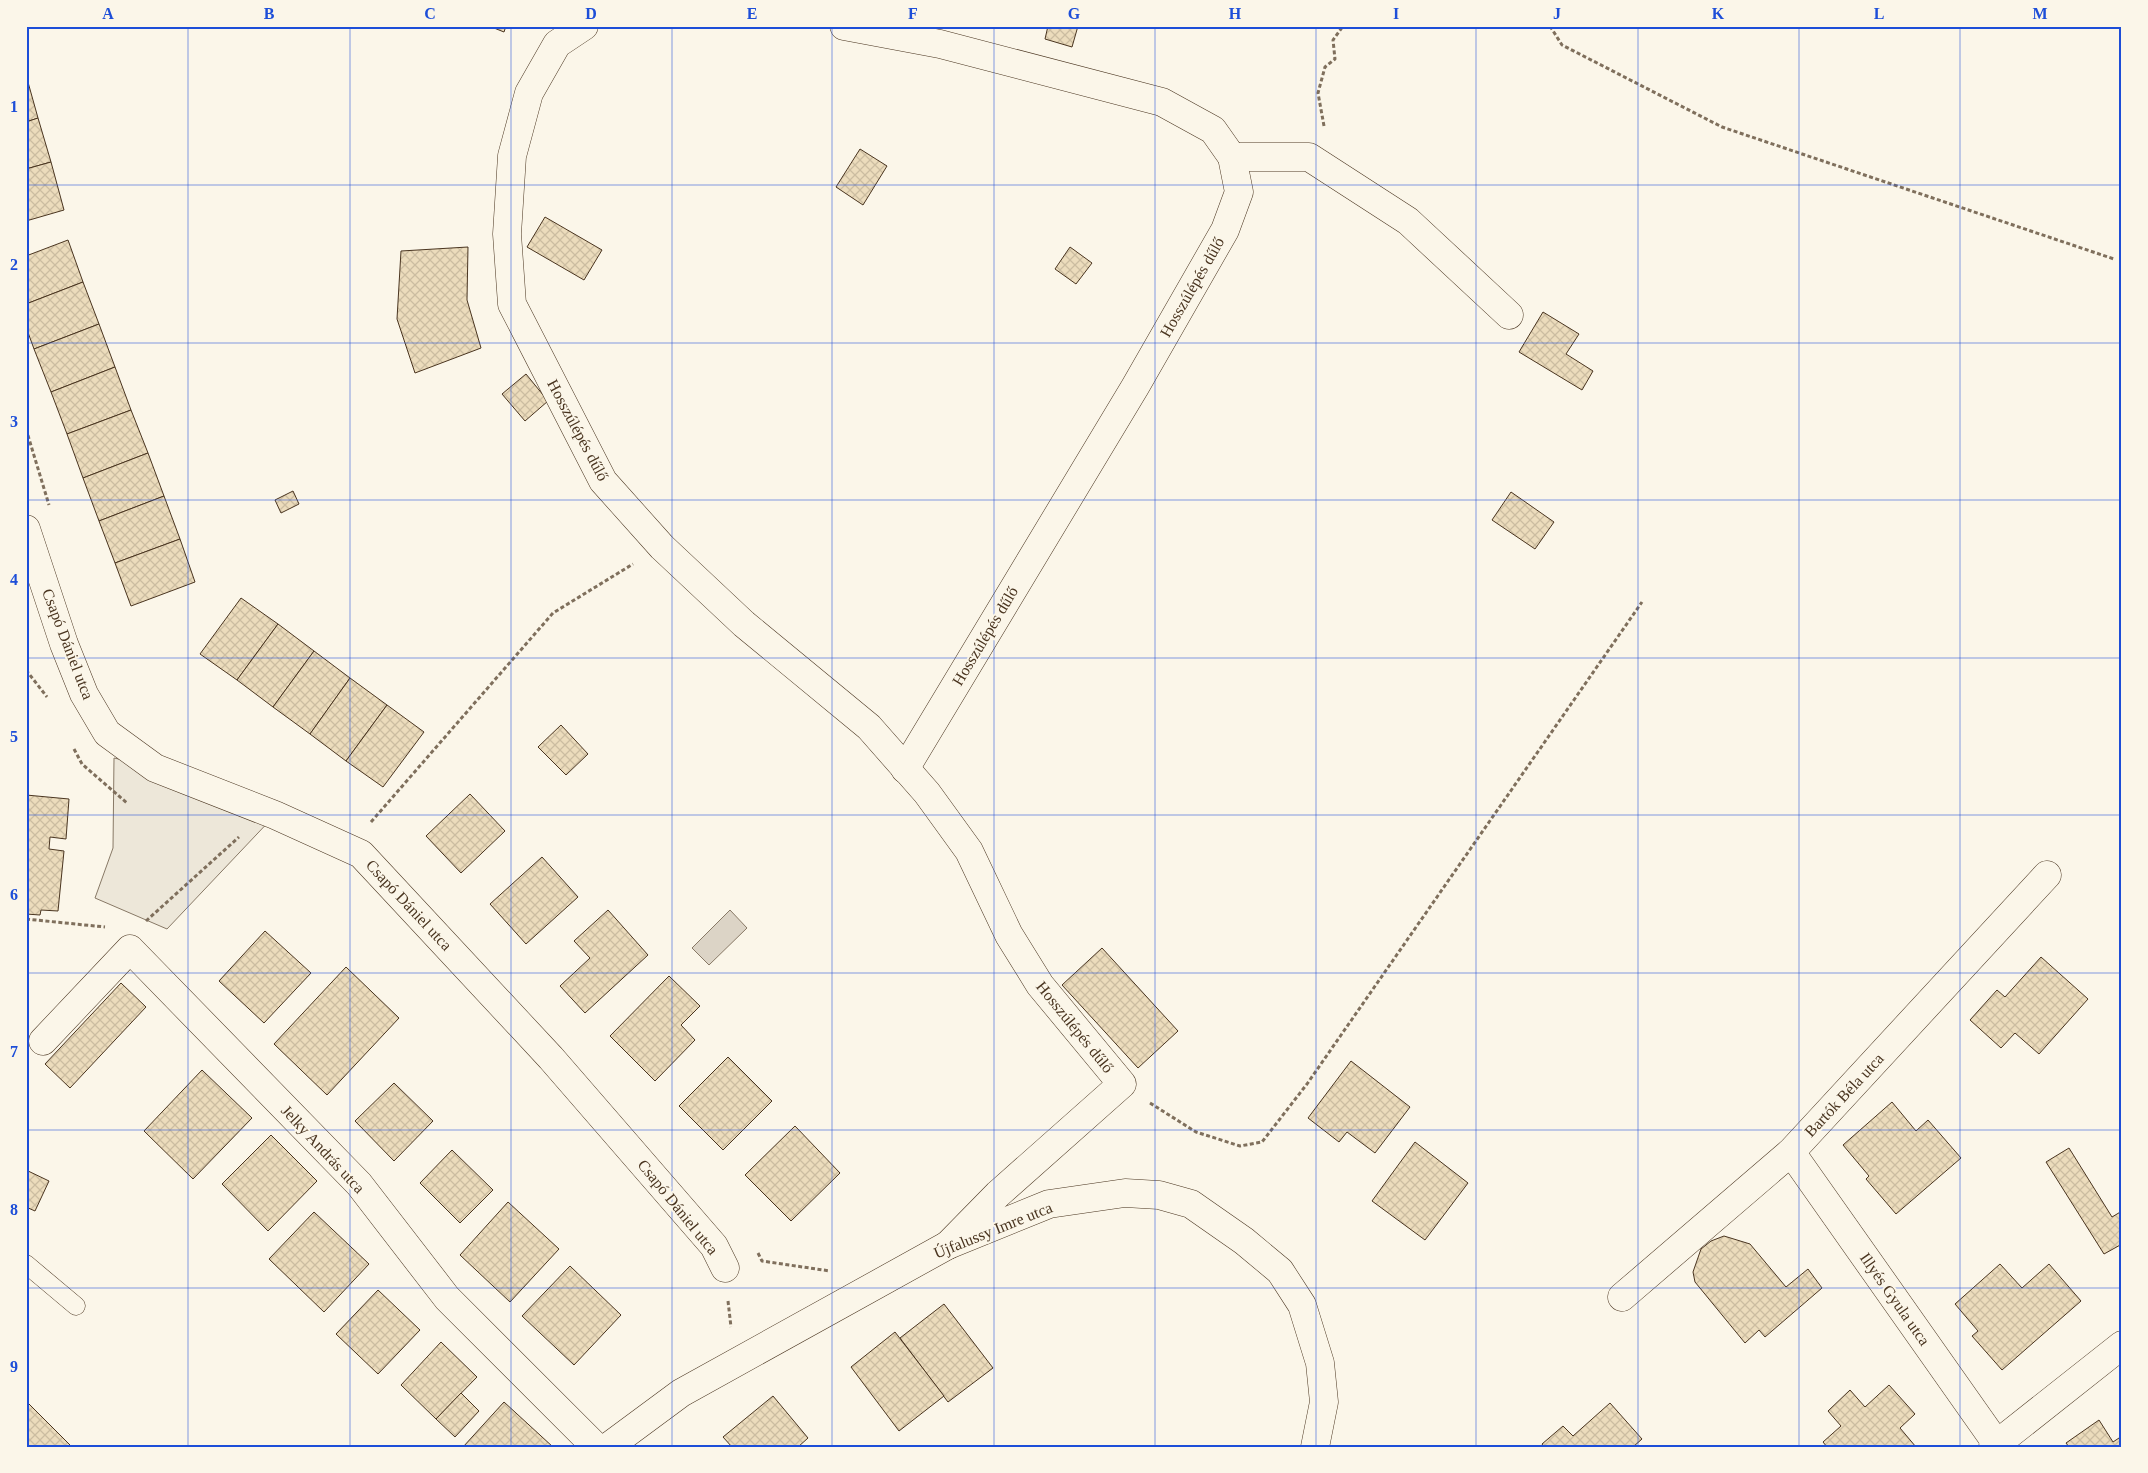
<svg xmlns="http://www.w3.org/2000/svg" width="2148" height="1473" viewBox="0 0 2148 1473" font-family="Georgia,serif">
<defs>
<pattern id="building-cross-hatch" width="8" height="8" patternUnits="userSpaceOnUse" patternTransform="scale(1.25)"><rect width="8" height="8" fill="#ecdcbc"/><path d="M0 0l8 8M0 8l8-8" fill="none" stroke="#ccbda1"/></pattern>
</defs>
<rect width="100%" height="100%" fill="#fbf6e9"/>
<path fill="#ede7d9" stroke="#887966" d="M 114,758 L 132,762 L 275,815 L 167,929 L 95,898 L 113,848 Z"/>
<path fill="#dcd4c6" stroke="#887966" d="M 730,910 L 747,928 L 709,965 L 692,948 Z"/>
<g fill="url(#building-cross-hatch)" stroke="#4a3520">
<path d="M 489,26 L 506,26 L 504,32 Z"/>
<path d="M 1048,26 L 1078,26 L 1072,47 L 1045,39 Z"/>
<path d="M 26,75 L 38,118 L 26,122 Z"/>
<path d="M 38,118 L 51,162 L 26,169 L 26,122 Z"/>
<path d="M 860,149 L 887,166 L 863,205 L 836,187 Z"/>
<path d="M 51,162 L 64,210 L 26,221 L 26,169 Z"/>
<path d="M 545,217 L 602,250 L 584,280 L 527,247 Z"/>
<path d="M 68,240 L 83,282 L 26,304 L 26,256 Z"/>
<path d="M 468,247 L 467,300 L 481,348 L 415,373 L 397,319 L 401,251 Z"/>
<path d="M 1070,247 L 1092,263 L 1076,284 L 1055,269 Z"/>
<path d="M 83,282 L 99,324 L 34,349 L 26,327 L 26,304 Z"/>
<path d="M 1543,312 L 1579,334 L 1566,354 L 1593,371 L 1582,390 L 1519,352 Z"/>
<path d="M 99,324 L 115,367 L 51,392 L 34,349 Z"/>
<path d="M 115,367 L 131,410 L 67,434 L 51,392 Z"/>
<path d="M 526,374 L 548,401 L 525,421 L 502,394 Z"/>
<path d="M 131,410 L 148,453 L 83,478 L 67,434 Z"/>
<path d="M 148,453 L 164,496 L 99,521 L 83,478 Z"/>
<path d="M 293,491 L 299,504 L 281,513 L 275,500 Z"/>
<path d="M 1511,492 L 1554,522 L 1535,549 L 1492,520 Z"/>
<path d="M 164,496 L 180,539 L 115,563 L 99,521 Z"/>
<path d="M 180,539 L 195,582 L 131,606 L 115,563 Z"/>
<path d="M 241,598 L 278,624 L 237,680 L 200,654 Z"/>
<path d="M 278,624 L 314,651 L 273,707 L 237,680 Z"/>
<path d="M 314,651 L 350,678 L 310,734 L 273,707 Z"/>
<path d="M 350,678 L 387,705 L 346,761 L 310,734 Z"/>
<path d="M 387,705 L 424,732 L 383,787 L 346,761 Z"/>
<path d="M 561,725 L 588,754 L 566,775 L 538,747 Z"/>
<path d="M 470,794 L 505,831 L 461,873 L 426,836 Z"/>
<path d="M 26,795 L 69,799 L 66,839 L 50,837 L 49,849 L 64,851 L 58,911 L 41,910 L 40,915 L 26,914 Z"/>
<path d="M 542,857 L 578,897 L 526,944 L 490,904 Z"/>
<path d="M 608,910 L 648,955 L 585,1013 L 560,986 L 590,958 L 574,941 Z"/>
<path d="M 265,931 L 311,973 L 264,1023 L 219,981 Z"/>
<path d="M 1102,948 L 1178,1031 L 1138,1068 L 1062,985 Z"/>
<path d="M 2041,957 L 2088,999 L 2039,1054 L 2015,1033 L 2001,1048 L 1970,1020 L 1997,990 L 2005,997 Z"/>
<path d="M 346,967 L 399,1018 L 327,1095 L 274,1044 Z"/>
<path d="M 669,976 L 700,1006 L 681,1025 L 695,1040 L 655,1081 L 610,1036 Z"/>
<path d="M 121,983 L 146,1007 L 70,1088 L 45,1064 Z"/>
<path d="M 728,1057 L 772,1101 L 723,1150 L 679,1106 Z"/>
<path d="M 1351,1061 L 1410,1107 L 1375,1153 L 1347,1132 L 1339,1142 L 1308,1118 Z"/>
<path d="M 202,1070 L 252,1118 L 193,1179 L 144,1131 Z"/>
<path d="M 394,1083 L 433,1121 L 394,1161 L 355,1121 Z"/>
<path d="M 1892,1102 L 1916,1131 L 1928,1120 L 1961,1158 L 1896,1214 L 1866,1179 L 1869,1176 L 1843,1145 Z"/>
<path d="M 795,1126 L 840,1173 L 791,1221 L 745,1175 Z"/>
<path d="M 271,1135 L 317,1181 L 268,1231 L 222,1184 Z"/>
<path d="M 1415,1142 L 1468,1183 L 1425,1240 L 1372,1201 Z"/>
<path d="M 2069,1148 L 2112,1217 L 2122,1211 L 2122,1244 L 2104,1254 L 2046,1162 Z"/>
<path d="M 452,1150 L 493,1190 L 460,1223 L 420,1183 Z"/>
<path d="M 26,1170 L 49,1181 L 35,1211 L 26,1207 Z"/>
<path d="M 508,1202 L 559,1249 L 510,1302 L 460,1255 Z"/>
<path d="M 314,1212 L 369,1264 L 324,1312 L 269,1259 Z"/>
<path d="M 1724,1236 L 1750,1244 L 1786,1287 L 1808,1269 L 1822,1288 L 1765,1337 L 1759,1330 L 1745,1343 L 1695,1282 L 1693,1272 L 1701,1249 L 1711,1241 Z"/>
<path d="M 2000,1264 L 2022,1288 L 2049,1264 L 2081,1301 L 2002,1370 L 1972,1336 L 1978,1331 L 1955,1304 Z"/>
<path d="M 570,1266 L 621,1315 L 574,1365 L 522,1316 Z"/>
<path d="M 378,1290 L 420,1330 L 378,1374 L 336,1334 Z"/>
<path d="M 944,1304 L 993,1368 L 948,1402 L 900,1338 Z"/>
<path d="M 895,1332 L 944,1396 L 899,1431 L 851,1367 Z"/>
<path d="M 441,1342 L 477,1377 L 436,1419 L 401,1385 Z"/>
<path d="M 1889,1385 L 1915,1414 L 1900,1428 L 1916,1447 L 1827,1447 L 1823,1442 L 1841,1426 L 1828,1411 L 1850,1390 L 1865,1407 Z"/>
<path d="M 461,1393 L 479,1411 L 455,1437 L 436,1419 Z"/>
<path d="M 773,1396 L 808,1438 L 798,1447 L 732,1447 L 723,1437 Z"/>
<path d="M 26,1401 L 70,1445 L 68,1447 L 26,1447 Z"/>
<path d="M 504,1402 L 553,1447 L 463,1447 Z"/>
<path d="M 1610,1403 L 1642,1439 L 1633,1447 L 1544,1447 L 1542,1444 L 1563,1426 L 1573,1436 Z"/>
<path d="M 2099,1420 L 2113,1442 L 2122,1436 L 2122,1447 L 2069,1447 L 2066,1443 Z"/>
</g>
<g fill="none" stroke-linecap="round" stroke-linejoin="round">
<defs>
<path id="service" d="M 26,1264 L 76,1306"/>
<g id="minor">
<path d="M 584,26 L 557,44 L 529,93 L 512,156 L 507,234 L 512,304 L 603,481 L 662,547 L 744,624 L 869,727 L 927,793 L 969,851 L 1009,935 L 1040,985 L 1122,1084 L 998,1194 L 948,1245"/>
<path d="M 844,26 L 940,44 L 1162,102 L 1213,130 L 1232,157 L 1239,192 L 1225,230 L 1135,387 L 905,769"/>
<path d="M 1232,157 L 1309,157 L 1408,221 L 1509,315"/>
<path d="M 26,529 L 64,644 L 84,694 L 107,733 L 155,768 L 275,815 L 361,854 L 551,1058 L 714,1246 L 725,1268"/>
<path d="M 43,1041 L 130,949 L 359,1184 L 447,1298 L 596,1447"/>
<path d="M 1791,1152 L 1999,1447"/>
<path d="M 1622,1297 L 1791,1152 L 2047,875"/>
<path d="M 608,1447 L 681,1393 L 948,1245 L 1049,1204 L 1125,1193 L 1159,1195 L 1191,1204 L 1244,1241 L 1280,1271 L 1302,1305 L 1320,1363 L 1324,1402 L 1315,1447"/>
<path d="M 1993,1447 L 2122,1345"/>
</g>
</defs>
<use href="#service" stroke="#4a3520" stroke-width="19"/>
<use href="#minor" stroke="#4a3520" stroke-width="29"/>
<g stroke="#7f6f5c" stroke-width="3" stroke-dasharray="4 2.5" stroke-linecap="butt">
<path d="M 1550,26 L 1562,45 L 1722,127 L 2114,259"/>
<path d="M 1324,126 L 1318,93 L 1325,67 L 1335,59 L 1333,40 L 1343,26"/>
<path d="M 26,429 L 49,505"/>
<path d="M 26,670 L 47,697"/>
<path d="M 74,749 L 82,764 L 127,803"/>
<path d="M 371,822 L 553,613 L 633,564"/>
<path d="M 26,919 L 105,927"/>
<path d="M 146,921 L 239,837"/>
<path d="M 1150,1103 L 1196,1132 L 1240,1146 L 1262,1142 L 1307,1084 L 1642,602"/>
<path d="M 758,1253 L 762,1261 L 830,1271"/>
<path d="M 728,1301 L 731,1327"/>
</g>
<use href="#service" stroke="#fbf6e9" stroke-width="18"/>
<use href="#minor" stroke="#fbf6e9" stroke-width="28"/>
</g>
<path fill="none" stroke="#1d4ed8" stroke-width="1" stroke-opacity="0.55" d="M 188,26 L 188,1447M 350,26 L 350,1447M 511,26 L 511,1447M 672,26 L 672,1447M 832,26 L 832,1447M 994,26 L 994,1447M 1155,26 L 1155,1447M 1316,26 L 1316,1447M 1476,26 L 1476,1447M 1638,26 L 1638,1447M 1799,26 L 1799,1447M 1960,26 L 1960,1447M 26,185 L 2122,185M 26,343 L 2122,343M 26,500 L 2122,500M 26,658 L 2122,658M 26,815 L 2122,815M 26,973 L 2122,973M 26,1130 L 2122,1130M 26,1288 L 2122,1288"/>
<g text-anchor="middle" dominant-baseline="central" stroke-width="4" stroke-linejoin="round" paint-order="stroke">
<g font-size="16" fill="#4a3520" stroke="#fbf6e9">
<text transform="translate(1192 287) rotate(-60)">Hosszúlépés dűlő</text>
<text transform="translate(578 430) rotate(62)">Hosszúlépés dűlő</text>
<text transform="translate(985 636) rotate(-59)">Hosszúlépés dűlő</text>
<text transform="translate(68 644) rotate(69)">Csapó Dániel utca</text>
<text transform="translate(409 905) rotate(47)">Csapó Dániel utca</text>
<text transform="translate(1075 1027) rotate(51)">Hosszúlépés dűlő</text>
<text transform="translate(1844 1095) rotate(-47)">Bartók Béla utca</text>
<text transform="translate(323 1149) rotate(47)">Jelky András utca</text>
<text transform="translate(678 1207) rotate(51)">Csapó Dániel utca</text>
<text transform="translate(993 1230) rotate(-22)">Újfalussy Imre utca</text>
<text transform="translate(1895 1299) rotate(55)">Illyés Gyula utca</text>
</g>
</g>
<rect width="2148" height="1473" fill="none" stroke="#fbf6e9" stroke-width="55"/>
<rect x="28" y="28" width="2092" height="1418" fill="none" stroke="#1d4ed8" stroke-width="2"/>
<g font-size="16" text-anchor="middle" font-weight="bold" fill="#1d4ed8">
<text x="108" y="19">A</text>
<text x="269" y="19">B</text>
<text x="430" y="19">C</text>
<text x="591" y="19">D</text>
<text x="752" y="19">E</text>
<text x="913" y="19">F</text>
<text x="1074" y="19">G</text>
<text x="1235" y="19">H</text>
<text x="1396" y="19">I</text>
<text x="1557" y="19">J</text>
<text x="1718" y="19">K</text>
<text x="1879" y="19">L</text>
<text x="2040" y="19">M</text>
<text x="14" y="112">1</text>
<text x="14" y="270">2</text>
<text x="14" y="427">3</text>
<text x="14" y="585">4</text>
<text x="14" y="742">5</text>
<text x="14" y="900">6</text>
<text x="14" y="1057">7</text>
<text x="14" y="1215">8</text>
<text x="14" y="1372">9</text>
</g>
</svg>
